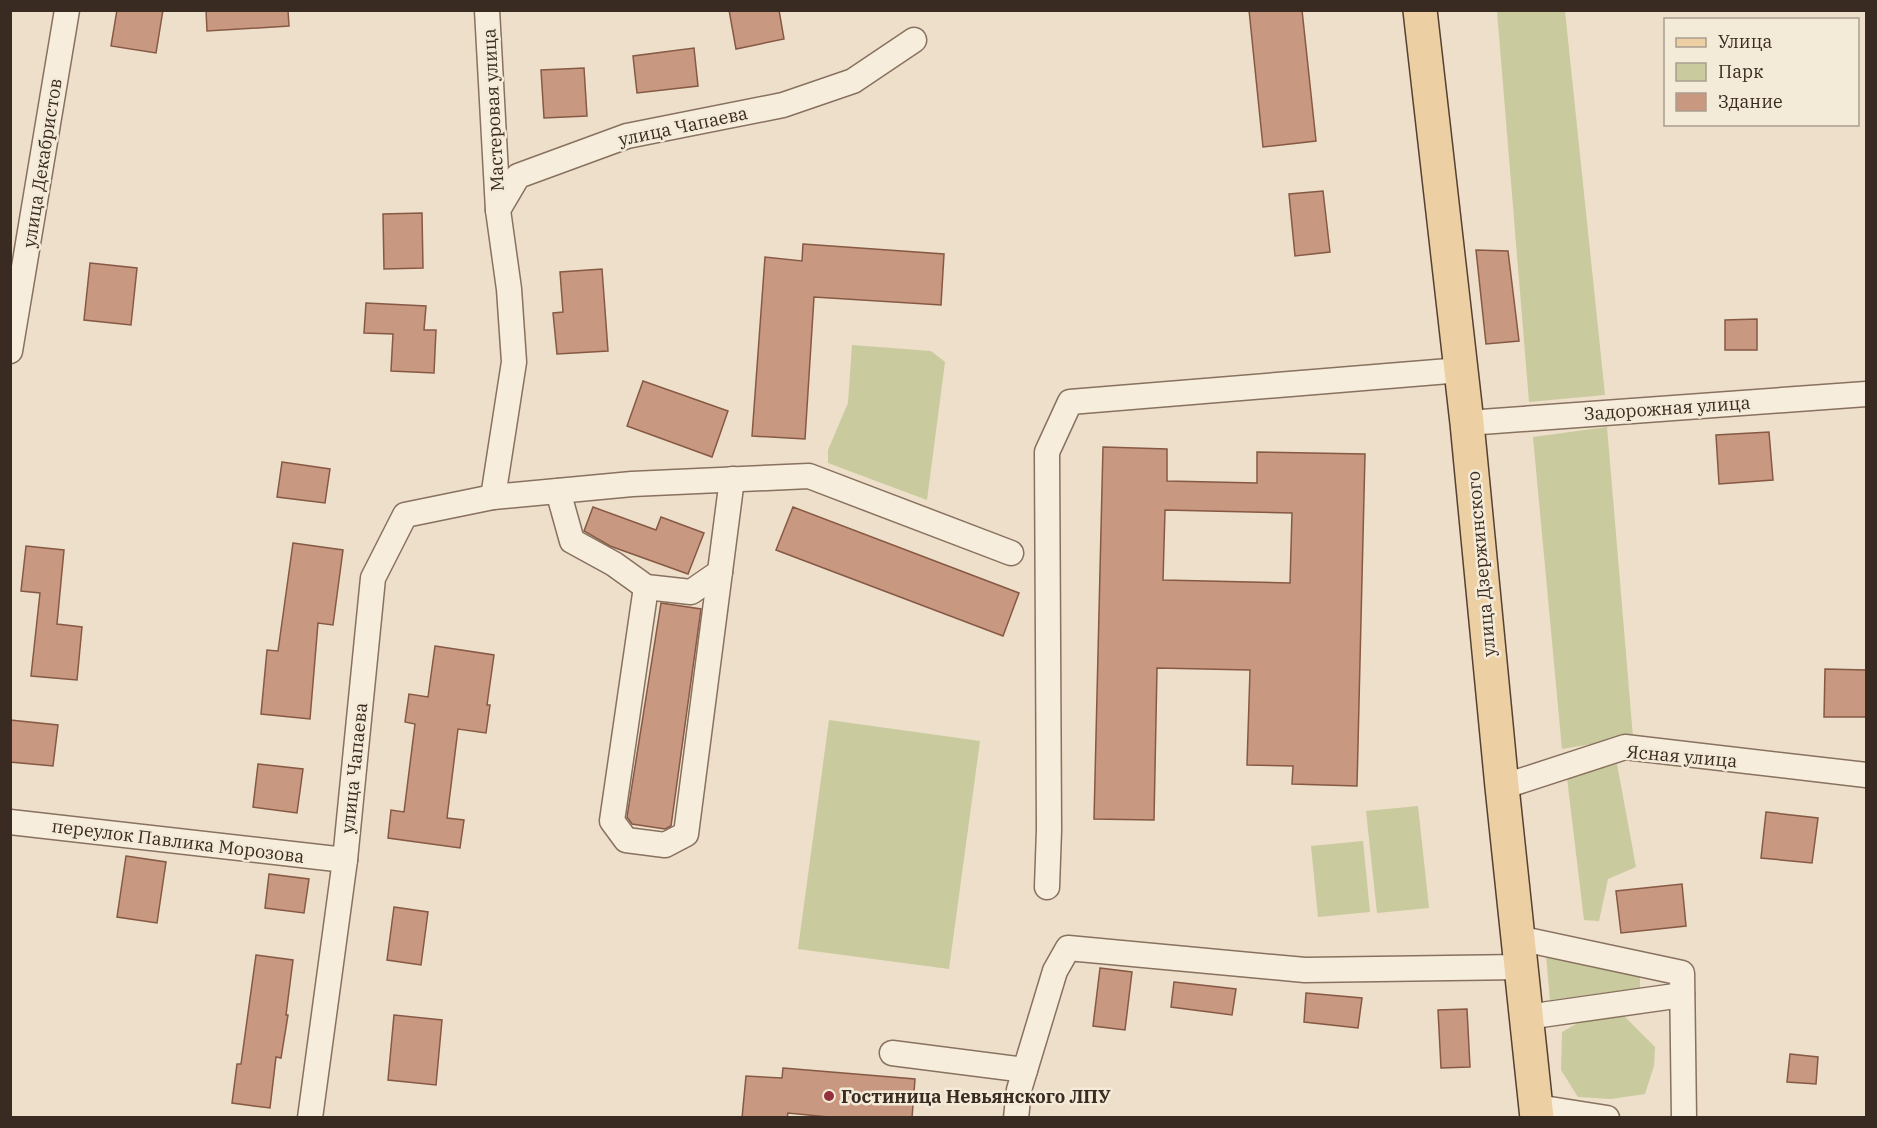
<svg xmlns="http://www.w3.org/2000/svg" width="1877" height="1128" viewBox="0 0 1877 1128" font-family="'IBM Plex Serif',serif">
<rect width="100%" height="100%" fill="#eddfc9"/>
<g fill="#c9ca9d">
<path d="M 1497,11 L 1565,11 L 1605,395 L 1529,402 Z"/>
<path d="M 852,345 L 931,351 L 945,362 L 927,500 L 828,463 L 828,450 L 848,403 Z"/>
<path d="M 1607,427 L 1633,737 L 1562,749 L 1533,437 Z"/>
<path d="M 829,720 L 980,741 L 949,969 L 798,949 Z"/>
<path d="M 1617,764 L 1636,867 L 1608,879 L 1599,921 L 1584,920 L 1567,778 Z"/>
<path d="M 1418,806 L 1429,908 L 1377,913 L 1366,811 Z"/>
<path d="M 1363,841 L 1370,912 L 1318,917 L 1311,846 Z"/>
<path d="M 1546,955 L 1640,973 L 1640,988 L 1550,1000 Z"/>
<path d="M 1590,1016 L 1624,1016 L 1655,1047 L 1654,1066 L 1645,1094 L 1611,1099 L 1578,1097 L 1561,1070 L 1562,1032 Z"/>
</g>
<g fill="#c99881" stroke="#865945" stroke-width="1.5" fill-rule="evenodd">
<path d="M 117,10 L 163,10 L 156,53 L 111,46 Z"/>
<path d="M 206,10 L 288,10 L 289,26 L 207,31 Z"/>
<path d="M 729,10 L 779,10 L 784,39 L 736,49 Z"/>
<path d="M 1249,10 L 1302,10 L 1316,141 L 1263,147 Z"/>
<path d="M 694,48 L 698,86 L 637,93 L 633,56 Z"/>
<path d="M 584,68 L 587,116 L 544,118 L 541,70 Z"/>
<path d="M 1323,191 L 1330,252 L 1295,256 L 1289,194 Z"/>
<path d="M 422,213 L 423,268 L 384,269 L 383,214 Z"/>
<path d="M 803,244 L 944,254 L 941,305 L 814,297 L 805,439 L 752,436 L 765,257 L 802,261 Z"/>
<path d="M 1476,250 L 1508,251 L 1519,341 L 1486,344 Z"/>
<path d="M 90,263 L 137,268 L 131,325 L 84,320 Z"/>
<path d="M 602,269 L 608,351 L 557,354 L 553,313 L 563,312 L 560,272 Z"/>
<path d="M 366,303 L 426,306 L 424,330 L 436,330 L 434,373 L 391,371 L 393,334 L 364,333 Z"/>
<path d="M 1757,319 L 1757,350 L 1725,350 L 1725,320 Z"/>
<path d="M 643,381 L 728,411 L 712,457 L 627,426 Z"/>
<path d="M 1769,432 L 1773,480 L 1719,484 L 1716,435 Z"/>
<path d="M 1103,447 L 1167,449 L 1167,481 L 1257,483 L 1257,452 L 1365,454 L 1357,786 L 1292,784 L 1293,766 L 1247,765 L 1250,670 L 1157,668 L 1154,820 L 1094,819 ZM 1165,510 L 1292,513 L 1290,583 L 1163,580 Z"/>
<path d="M 282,462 L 330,469 L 325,503 L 277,497 Z"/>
<path d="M 593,507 L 656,530 L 661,517 L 704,533 L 688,574 L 610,546 L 584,531 Z"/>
<path d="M 793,507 L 1019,593 L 1003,636 L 776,550 Z"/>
<path d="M 293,543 L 343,550 L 333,625 L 318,623 L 310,719 L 261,714 L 267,650 L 278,651 Z"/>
<path d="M 26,546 L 64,550 L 57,624 L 82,627 L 77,680 L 31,676 L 40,593 L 21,591 Z"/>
<path d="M 661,603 L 701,609 L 671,826 L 665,829 L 632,824 L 627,817 Z"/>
<path d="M 435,646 L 494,655 L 487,705 L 490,705 L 486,733 L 458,729 L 447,818 L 464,820 L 460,848 L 388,838 L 391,810 L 404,812 L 415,724 L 405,722 L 409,694 L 428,697 Z"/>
<path d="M 1825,669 L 1866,670 L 1866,717 L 1824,717 Z"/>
<path d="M 10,720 L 58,725 L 53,766 L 10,762 Z"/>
<path d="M 258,764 L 303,769 L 297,813 L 253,807 Z"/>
<path d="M 1766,812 L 1818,818 L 1812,863 L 1761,858 Z"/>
<path d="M 126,856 L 166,862 L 157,923 L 117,917 Z"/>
<path d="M 269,874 L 309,879 L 304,913 L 265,908 Z"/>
<path d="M 1682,884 L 1686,926 L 1621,933 L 1616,891 Z"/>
<path d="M 394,907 L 428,912 L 421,965 L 387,960 Z"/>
<path d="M 256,955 L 293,960 L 286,1015 L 288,1015 L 281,1058 L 276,1057 L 270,1108 L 232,1103 L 237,1064 L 241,1064 Z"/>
<path d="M 1100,968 L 1132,972 L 1125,1030 L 1093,1026 Z"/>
<path d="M 1174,982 L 1236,989 L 1232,1015 L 1171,1007 Z"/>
<path d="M 1306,993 L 1362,998 L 1358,1028 L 1304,1022 Z"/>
<path d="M 1467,1009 L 1470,1067 L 1441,1068 L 1438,1010 Z"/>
<path d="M 394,1015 L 442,1020 L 436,1085 L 388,1080 Z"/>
<path d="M 1790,1054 L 1818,1057 L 1816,1084 L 1787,1082 Z"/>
<path d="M 783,1068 L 915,1079 L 912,1118 L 839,1118 L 788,1113 L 787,1118 L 742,1118 L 746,1076 L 782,1078 Z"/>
</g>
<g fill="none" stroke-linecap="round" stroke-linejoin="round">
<defs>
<g id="minor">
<path d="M 487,10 L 498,210"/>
<path d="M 10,351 L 67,10"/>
<path d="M 1467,423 L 1866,394"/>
<path d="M 558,491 L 572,541 L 614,564 L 646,587 L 691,592 L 720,572"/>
<path d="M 493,497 L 514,362 L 509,289 L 498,210 L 518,176 L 627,136 L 783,105 L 853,81 L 914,40"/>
<path d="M 646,587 L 612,821 L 626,840 L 665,845 L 686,834 L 732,479"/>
<path d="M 1502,787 L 1625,747 L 1866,775"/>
<path d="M 10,822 L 345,860"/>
<path d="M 1047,887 L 1049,830 L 1047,452 L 1070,402 L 1461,370"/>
<path d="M 1518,938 L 1682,973 L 1684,1118"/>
<path d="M 1527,1017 L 1682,995"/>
<path d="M 892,1053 L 1025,1070"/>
<path d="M 1537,1107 L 1607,1118"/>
<path d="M 310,1118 L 345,860 L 373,578 L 405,515 L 493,497 L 632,484 L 809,476 L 1011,553"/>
<path d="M 1016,1118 L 1019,1090 L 1055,971 L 1068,948 L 1305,970 L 1521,967"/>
</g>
<path id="primary" d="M 1420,10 L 1467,423 L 1502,787 L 1537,1118"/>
</defs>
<use href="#minor" stroke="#88715e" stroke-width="27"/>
<use href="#primary" stroke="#564032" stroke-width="36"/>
<use href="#minor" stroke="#f7eddc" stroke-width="24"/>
<use href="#primary" stroke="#edcfa4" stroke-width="33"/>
</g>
<circle fill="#94313b" stroke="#f4ead8" stroke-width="2" cx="829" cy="1096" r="6"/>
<g text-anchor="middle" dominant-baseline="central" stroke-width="5" stroke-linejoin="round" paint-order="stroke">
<g font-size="18" fill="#392b21" stroke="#f4ead8">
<text transform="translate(493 110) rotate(-93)">Мастеровая улица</text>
<text transform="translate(683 126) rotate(-12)">улица Чапаева</text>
<text transform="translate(42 163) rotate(-81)">улица Декабристов</text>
<text transform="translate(1667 408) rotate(-4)">Задорожная улица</text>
<text transform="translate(1481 564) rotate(-95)">улица Дзержинского</text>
<text transform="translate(1682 756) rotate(5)">Ясная улица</text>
<text transform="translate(354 768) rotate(-84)">улица Чапаева</text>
<text transform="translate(178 841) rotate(7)">переулок Павлика Морозова</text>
</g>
<g font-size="18" font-weight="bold" fill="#392b21" stroke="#f4ead8" text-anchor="start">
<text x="841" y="1096">Гостиница Невьянского ЛПУ</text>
</g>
</g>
<rect width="1877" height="1128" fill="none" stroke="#392b21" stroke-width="24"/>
<rect x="1664" y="18" width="195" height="108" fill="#f4ead8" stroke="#a99e8f" stroke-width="1.5"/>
<rect x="1676" y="38" width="30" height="9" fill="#edcfa4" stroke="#a99e8f" stroke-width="1.5"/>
<text x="1718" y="48" font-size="18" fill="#392b21">Улица</text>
<rect x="1676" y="63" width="30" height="18" fill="#c9ca9d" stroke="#a99e8f" stroke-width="1.5"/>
<text x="1718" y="78" font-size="18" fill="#392b21">Парк</text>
<rect x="1676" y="93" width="30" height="18" fill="#c99881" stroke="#a99e8f" stroke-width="1.5"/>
<text x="1718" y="108" font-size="18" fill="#392b21">Здание</text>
</svg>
